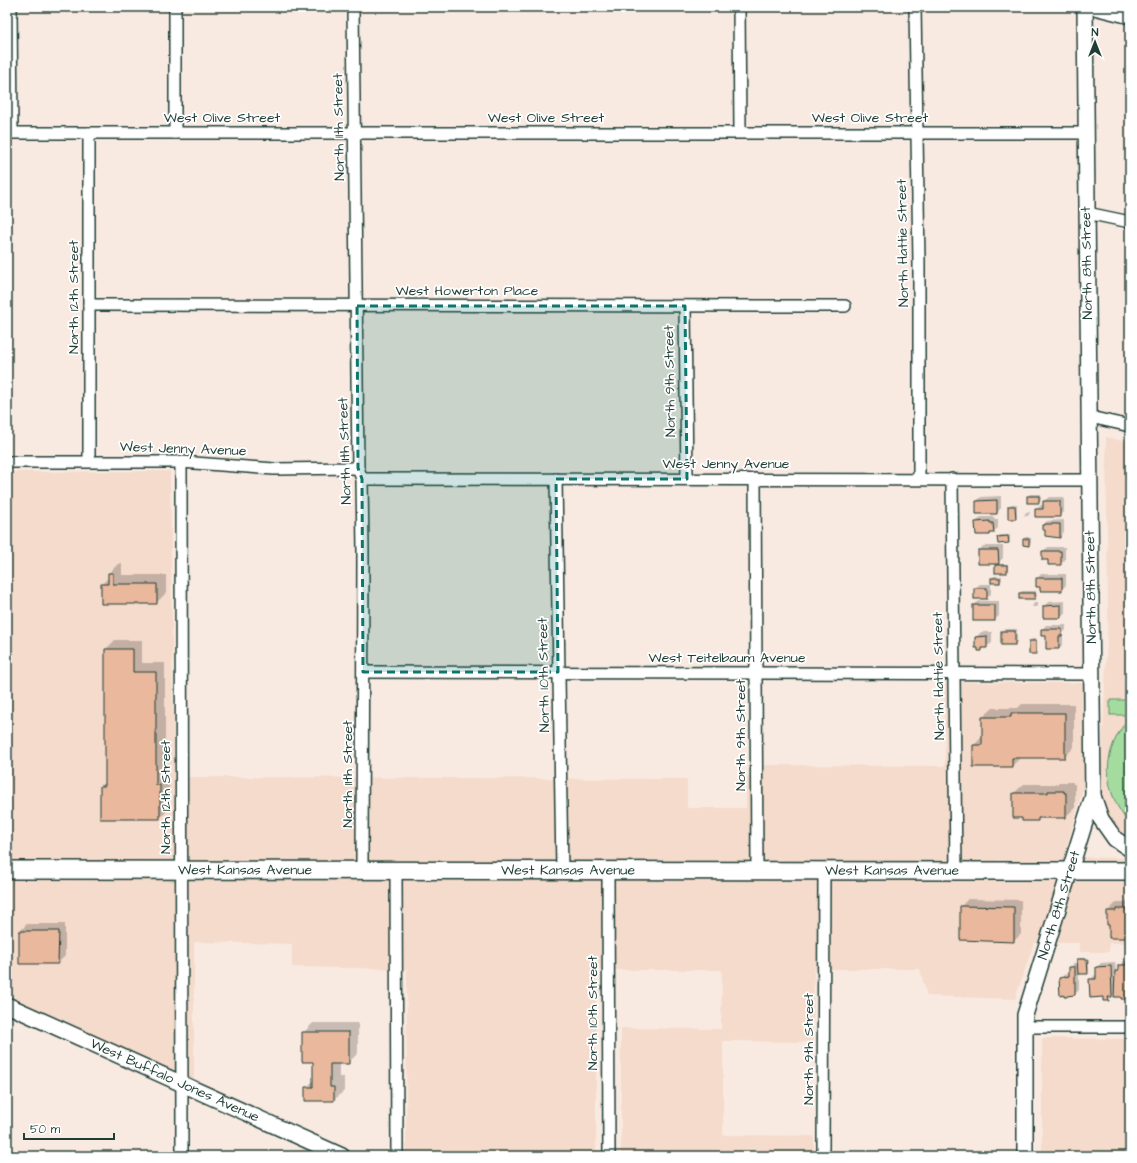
<svg xmlns="http://www.w3.org/2000/svg" width="1137" height="1163" viewBox="0 0 1137 1163" font-family="'Architects Daughter',sans-serif">
<rect width="100%" height="100%" fill="#f9eae1"/>
<filter id="ink" filterUnits="userSpaceOnUse"><feTurbulence type="fractalNoise" baseFrequency=".025" numOctaves="2"/><feDisplacementMap in="SourceGraphic" scale="8" xChannelSelector="R" yChannelSelector="G"/><feConvolveMatrix kernelMatrix="1 2 1 2 8 2 1 2 1" color-interpolation-filters="sRGB"/></filter>
<g filter="url(#ink)">
<g fill="#f4dbcc">
<path d="M 1106,437 L 1130,443 L 1130,843 L 1124,840 L 1100,804 L 1108,614 Z"/>
<path d="M 170,471 L 174,777 L 687,779 L 687,808 L 746,808 L 746,778 L 765,765 L 945,766 L 944,682 L 1083,683 L 1084,785 L 1064,857 L 1130,858 L 1130,943 L 1109,943 L 1109,952 L 1080,952 L 1079,943 L 1034,943 L 1015,999 L 927,996 L 920,969 L 814,969 L 813,1042 L 723,1041 L 723,1135 L 814,1136 L 814,1156 L 621,1156 L 621,1028 L 721,1029 L 722,970 L 596,970 L 596,1156 L 406,1156 L 407,969 L 292,967 L 292,944 L 194,942 L 194,1080 L 7,995 L 7,472 Z"/>
<path d="M 1042,1038 L 1130,1039 L 1130,1156 L 1042,1156 Z"/>
</g>
<g fill="#a4dca0" stroke="#628c6a">
<rect x="1110" y="700" width="20" height="15"/>
<path d="M 1130,717 L 1130,754 L 1127,771 L 1130,787 L 1130,824 C 1101,791 1101,750 1130,717 Z"/>
</g>
<g fill="#0003">
<path d="M 1030,494 L 1041,494 L 1041,500 L 1039,502 L 1028,496 Z"/>
<path d="M 1001,496 L 1001,508 L 997,513 L 977,501 L 981,497 Z"/>
<path d="M 1049,497 L 1064,497 L 1064,511 L 1059,516 L 1036,510 L 1041,505 L 1044,505 L 1044,501 Z"/>
<path d="M 1011,504 L 1017,504 L 1017,516 L 1015,518 L 1009,506 Z"/>
<path d="M 1026,512 L 1030,512 L 1028,516 L 1024,516 Z"/>
<path d="M 981,517 L 994,517 L 994,519 L 998,519 L 998,528 L 990,534 L 976,522 Z"/>
<path d="M 1064,520 L 1064,532 L 1059,537 L 1046,529 L 1043,525 L 1047,521 Z"/>
<path d="M 1000,535 L 1010,535 L 1010,540 L 1008,542 L 998,537 Z"/>
<path d="M 1026,537 L 1031,538 L 1031,543 L 1029,545 L 1024,539 Z"/>
<path d="M 983,546 L 1003,546 L 1003,558 L 998,563 L 979,551 Z"/>
<path d="M 1048,547 L 1065,547 L 1065,560 L 1060,564 L 1049,559 L 1043,551 Z"/>
<path d="M 122,563 L 122,575 L 166,575 L 166,593 L 156,603 L 102,584 L 109,577 L 109,573 L 118,564 Z"/>
<path d="M 998,564 L 1008,564 L 1008,570 L 1006,572 L 996,566 Z"/>
<path d="M 1041,574 L 1066,574 L 1066,585 L 1061,590 L 1041,586 L 1037,579 Z"/>
<path d="M 994,576 L 1002,576 L 1002,580 L 1000,582 L 992,582 L 992,578 Z"/>
<path d="M 980,584 L 991,584 L 991,594 L 986,598 L 975,588 Z"/>
<path d="M 1022,591 L 1036,591 L 1037,596 L 1035,598 L 1020,598 L 1020,593 Z"/>
<path d="M 979,601 L 999,601 L 999,616 L 994,620 L 974,605 Z"/>
<path d="M 1065,601 L 1065,613 L 1060,617 L 1044,606 L 1048,602 Z"/>
<path d="M 1034,603 L 1038,603 L 1038,605 L 1036,607 L 1032,607 Z"/>
<path d="M 1046,625 L 1066,625 L 1066,630 L 1063,633 L 1063,644 L 1059,648 L 1042,630 Z"/>
<path d="M 1004,629 L 1017,629 L 1017,642 L 1015,644 L 1002,631 Z"/>
<path d="M 981,632 L 992,632 L 992,643 L 981,650 L 976,637 Z"/>
<path d="M 1032,639 L 1037,639 L 1037,651 L 1035,653 L 1030,653 L 1030,641 Z"/>
<path d="M 115,640 L 142,640 L 142,663 L 165,663 L 165,776 L 169,776 L 169,809 L 160,818 L 101,786 L 106,782 L 106,649 Z"/>
<path d="M 1022,704 L 1074,704 L 1074,747 L 1065,757 L 1021,757 L 1012,766 L 974,745 L 983,736 L 983,717 L 993,708 L 1018,708 Z"/>
<path d="M 1059,782 L 1073,782 L 1073,784 L 1075,784 L 1075,808 L 1065,817 L 1040,817 L 1037,820 L 1014,793 L 1024,784 L 1057,784 Z"/>
<path d="M 968,899 L 1021,900 L 1021,934 L 1014,941 L 961,906 Z"/>
<path d="M 1127,900 L 1130,900 L 1130,937 L 1108,911 L 1117,902 L 1125,902 Z"/>
<path d="M 27,924 L 65,924 L 65,956 L 58,963 L 20,963 L 20,931 Z"/>
<path d="M 1080,958 L 1089,958 L 1089,971 L 1087,973 L 1079,973 L 1079,990 L 1075,994 L 1060,979 L 1065,974 L 1070,973 L 1070,968 L 1074,963 L 1079,963 L 1078,960 Z"/>
<path d="M 1124,961 L 1130,961 L 1130,996 L 1127,996 L 1125,998 L 1116,992 L 1108,1000 L 1104,996 L 1090,980 L 1095,975 L 1097,975 L 1097,967 L 1101,963 L 1115,962 L 1116,972 Z"/>
<path d="M 313,1023 L 358,1023 L 358,1053 L 348,1063 L 339,1063 L 339,1077 L 344,1077 L 344,1091 L 334,1100 L 306,1100 L 306,1088 L 314,1080 L 314,1061 L 303,1033 Z"/>
</g>
<g fill="#eab89c" stroke="#1f3d34">
<rect x="1027" y="496" width="12" height="7"/>
<path d="M 997,500 L 997,514 L 976,514 L 976,501 Z"/>
<path d="M 1043,501 L 1060,501 L 1060,517 L 1035,517 L 1035,509 L 1043,509 Z"/>
<path d="M 1008,506 L 1015,506 L 1016,519 L 1008,519 Z"/>
<path d="M 990,521 L 990,523 L 993,523 L 994,533 L 990,533 L 990,535 L 976,535 L 975,522 Z"/>
<path d="M 1045,524 L 1060,524 L 1060,538 L 1045,536 L 1045,530 L 1042,530 L 1042,525 L 1045,525 Z"/>
<path d="M 1008,536 L 1009,543 L 998,544 L 997,537 Z"/>
<path d="M 1023,539 L 1029,539 L 1029,546 L 1023,545 Z"/>
<path d="M 978,550 L 998,550 L 999,564 L 978,564 Z"/>
<path d="M 1042,551 L 1061,551 L 1061,565 L 1048,565 L 1048,560 L 1042,560 Z"/>
<rect x="995" y="565" width="12" height="8"/>
<path d="M 108,573 L 113,573 L 113,584 L 157,584 L 157,604 L 101,604 L 101,584 L 108,584 Z"/>
<rect x="991" y="578" width="9" height="5"/>
<path d="M 1036,578 L 1062,578 L 1062,591 L 1040,591 L 1040,587 L 1036,587 Z"/>
<rect x="974" y="588" width="13" height="11"/>
<rect x="1019" y="593" width="16" height="6"/>
<rect x="973" y="605" width="22" height="16"/>
<path d="M 1061,605 L 1061,618 L 1043,618 L 1043,606 Z"/>
<path d="M 1041,629 L 1062,629 L 1062,636 L 1059,636 L 1059,649 L 1046,649 L 1046,636 L 1041,636 Z"/>
<rect x="1001" y="631" width="14" height="14"/>
<path d="M 987,636 L 987,648 L 982,648 L 982,651 L 978,651 L 978,648 L 975,648 L 975,637 Z"/>
<rect x="1029" y="641" width="7" height="13"/>
<path d="M 105,649 L 133,649 L 133,672 L 156,672 L 156,785 L 160,785 L 160,819 L 100,819 L 100,786 L 105,786 Z"/>
<path d="M 1011,713 L 1065,713 L 1065,758 L 1012,758 L 1012,767 L 973,767 L 973,745 L 982,745 L 982,717 L 1011,717 Z"/>
<path d="M 1048,791 L 1064,791 L 1064,793 L 1066,793 L 1066,818 L 1038,818 L 1038,821 L 1022,821 L 1022,818 L 1013,818 L 1013,793 L 1048,793 Z"/>
<path d="M 960,906 L 1014,907 L 1014,942 L 960,940 Z"/>
<path d="M 1116,909 L 1130,909 L 1130,938 L 1109,938 L 1109,925 L 1107,925 L 1107,911 L 1116,911 Z"/>
<path d="M 19,931 L 59,931 L 58,964 L 19,964 Z"/>
<path d="M 1077,959 L 1087,959 L 1088,974 L 1078,974 Z"/>
<path d="M 1118,965 L 1128,965 L 1128,971 L 1130,971 L 1130,997 L 1126,997 L 1126,999 L 1121,999 L 1121,997 L 1114,997 L 1115,971 L 1118,971 Z"/>
<path d="M 1111,966 L 1112,997 L 1108,997 L 1109,1001 L 1103,1001 L 1103,997 L 1090,998 L 1089,979 L 1096,979 L 1096,967 Z"/>
<path d="M 1069,967 L 1075,967 L 1075,995 L 1067,996 L 1067,997 L 1064,997 L 1064,995 L 1060,996 L 1059,978 L 1069,976 Z"/>
<path d="M 302,1032 L 349,1032 L 349,1064 L 330,1064 L 330,1087 L 334,1087 L 334,1101 L 305,1101 L 305,1087 L 313,1087 L 313,1062 L 302,1062 Z"/>
</g>
<g fill="none" stroke-linecap="round" stroke-linejoin="round">
<defs>
<g id="street">
<path d="M 11,7 L 12,133"/>
<path d="M 175,7 L 175,133"/>
<path d="M 353,7 L 358,468 L 362,479 L 363,550 L 362,870"/>
<path d="M 739,7 L 740,132"/>
<path d="M 915,7 L 919,262 L 919,479"/>
<path d="M 1086,7 L 1130,18"/>
<path d="M 7,133 L 1086,133"/>
<path d="M 89,133 L 89,461"/>
<path d="M 1087,213 L 1130,222"/>
<path d="M 89,305 L 845,306"/>
<path d="M 685,306 L 687,479"/>
<path d="M 1090,417 L 1130,426"/>
<path d="M 7,462 L 181,462 L 274,469 L 358,468"/>
<path d="M 181,462 L 182,1156"/>
<path d="M 362,479 L 1089,480"/>
<path d="M 556,479 L 562,871"/>
<path d="M 755,479 L 757,870"/>
<path d="M 952,479 L 956,872"/>
<path d="M 363,672 L 1092,674"/>
<path d="M 396,870 L 397,1156"/>
<path d="M 608,871 L 609,1156"/>
<path d="M 1024,1027 L 1130,1027"/>
<path d="M 823,1156 L 824,871"/>
</g>
<g id="secondary">
<path d="M 1093,796 L 1101,819 L 1115,839 L 1130,849"/>
<path id="s1" d="M 7,1005 L 342,1156"/>
<path id="s2" d="M 1025,1156 L 1025,1015 L 1093,796 L 1085,7"/>
</g>
<g id="primary">
<path id="s3" d="M 7,870 L 1130,871"/>
</g>
</defs>
<use href="#street" stroke="#1f3d34" stroke-width="14"/>
<use href="#secondary" stroke="#1f3d34" stroke-width="18"/>
<use href="#primary" stroke="#1f3d34" stroke-width="20"/>
<use href="#street" stroke="#fff" stroke-width="11"/>
<use href="#secondary" stroke="#fff" stroke-width="15"/>
<use href="#primary" stroke="#fff" stroke-width="17"/>
</g>
</g>
<path fill="#0f766e" fill-opacity="0.2" stroke="#0f766e" stroke-width="3" stroke-dasharray="8 5" stroke-linejoin="round" d="M 357,306 L 685,306 L 687,479 L 556,479 L 558,672 L 363,672 L 362,479 L 358,468 Z"/>
<g text-anchor="middle" dominant-baseline="central" stroke-width="3.5" stroke-linejoin="round" paint-order="stroke">
<g font-size="14" fill="#1f3d34" stroke="#fff">
<text x="222" y="118">West Olive Street</text>
<text x="546" y="118">West Olive Street</text>
<text x="870" y="118">West Olive Street</text>
<text transform="translate(339 127) rotate(-91)">North 11th Street</text>
<text transform="translate(903 243) rotate(-91)">North Hattie Street</text>
<text transform="translate(1087 263) rotate(-91)">North 8th Street</text>
<text x="467" y="291">West Howerton Place</text>
<text transform="translate(74 297) rotate(-90)">North 12th Street</text>
<text transform="translate(670 381) rotate(-91)">North 9th Street</text>
<text transform="translate(183 449) rotate(2)">West Jenny Avenue</text>
<text transform="translate(345 451) rotate(-92)">North 11th Street</text>
<text x="726" y="464">West Jenny Avenue</text>
<text transform="translate(1091 587) rotate(-91)">North 8th Street</text>
<text x="727" y="658">West Teitelbaum Avenue</text>
<text transform="translate(544 675) rotate(-91)">North 10th Street</text>
<text transform="translate(939 676) rotate(-91)">North Hattie Street</text>
<text transform="translate(741 735) rotate(-90)">North 9th Street</text>
<text transform="translate(348 774) rotate(-90)">North 11th Street</text>
<text transform="translate(166 797) rotate(-90)">North 12th Street</text>
<text stroke="none"><textPath href="#s3" startOffset="238">West Kansas Avenue</textPath></text>
<text stroke="none"><textPath href="#s3" startOffset="561">West Kansas Avenue</textPath></text>
<text stroke="none"><textPath href="#s3" startOffset="885">West Kansas Avenue</textPath></text>
<text stroke="none"><textPath href="#s2" startOffset="256">North 8th Street</textPath></text>
<text transform="translate(593 1013) rotate(-90)">North 10th Street</text>
<text transform="translate(809 1049) rotate(-90)">North 9th Street</text>
<text stroke="none"><textPath href="#s1" startOffset="184">West Buffalo Jones Avenue</textPath></text>
</g>
</g>
<rect width="1137" height="1163" fill="none" stroke="#fff" stroke-width="24"/>
<rect x="12" y="12" width="1113" height="1139" fill="none" stroke="#1f3d34" stroke-width="1.5" filter="url(#ink)"/>
<g transform="translate(1095 42)" stroke="#ffffff" stroke-width="3" paint-order="stroke">
<path d="M0-3L7 15L0 10L-7 15Z" fill="#1f3d34"/>
<text y="-6" font-size="11" font-weight="bold" text-anchor="middle" fill="#1f3d34">N</text>
</g>
<path d="M24 1133v6h90v-6" fill="none" stroke="#1f3d34" stroke-width="2"/>
<text x="30" y="1133" font-size="12" fill="#1f3d34" stroke="#ffffff" stroke-width="3" paint-order="stroke">50 m</text>
</svg>
